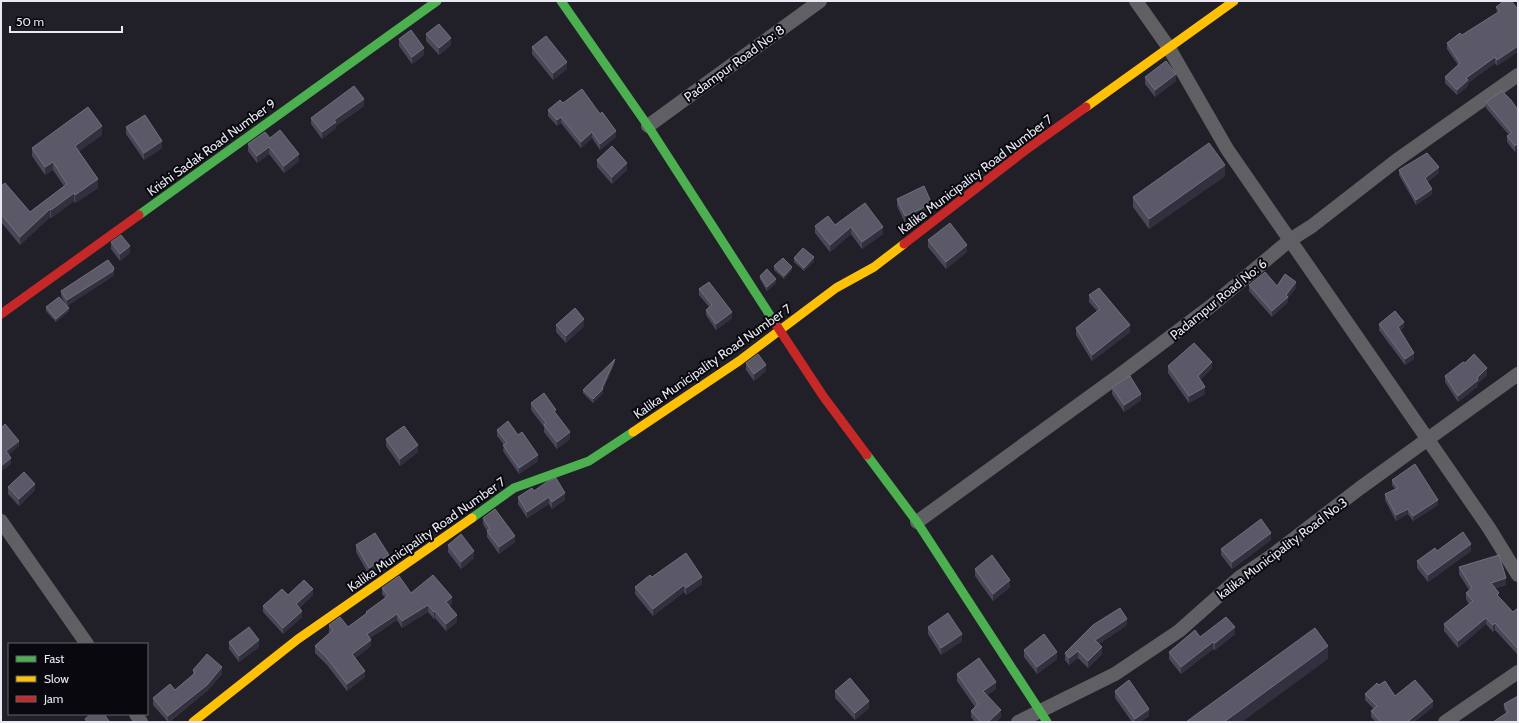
<svg xmlns="http://www.w3.org/2000/svg" width="1519" height="723" viewBox="0 0 1519 723" font-family="Cabin,sans-serif">
<rect width="100%" height="100%" fill="#212028"/>
<g fill="none" stroke-linecap="round" stroke-linejoin="round">
<g stroke="#606064" stroke-width="14">
<path d="M 1136,1 L 1169,48 L 1227,149 L 1489,528 L 1518,575"/>
<path d="M 648,126 L 820,1"/>
<path d="M 1,521 L 87,644"/>
<path d="M 917,522 L 1117,377 L 1211,306 L 1290,240 L 1312,226 L 1397,160 L 1518,75"/>
<path d="M 136,714 L 141,722"/>
<path d="M 1018,722 L 1115,674 L 1179,631 L 1240,577 L 1270,557 L 1360,488 L 1518,374"/>
<path d="M 1445,722 L 1518,672"/>
</g>
<g stroke="#4caf50" stroke-width="9">
<path d="M 561,1 L 648,126 L 773,320"/>
<path d="M 139,215 L 437,1"/>
<path d="M 867,455 L 917,522 L 1047,722"/>
<path d="M 472,518 L 514,488 L 589,461 L 633,432"/>
</g>
<g stroke="#ffc107" stroke-width="9">
<path d="M 1086,107 L 1234,1"/>
<path d="M 633,432 L 739,361 L 836,288 L 874,267 L 904,244"/>
<path d="M 193,722 L 298,639 L 472,518"/>
</g>
<g stroke="#c62828" stroke-width="9">
<path d="M 904,244 L 1027,149 L 1086,107"/>
<path d="M 1,314 L 139,215"/>
<path d="M 773,320 L 823,396 L 867,455"/>
</g>
</g>
<g fill="#4a4758">
<path d="M 1504,1 L 1497,66 L 1495,63 L 1468,83 L 1468,86 L 1457,95 L 1445,83 L 1445,77 L 1458,65 L 1447,49 L 1447,43 L 1462,35 L 1497,13 L 1496,7 Z"/>
<path d="M 426,34 L 451,45 L 439,55 L 426,41 Z"/>
<path d="M 399,39 L 424,55 L 412,64 L 399,46 Z"/>
<path d="M 532,47 L 567,69 L 553,80 L 532,54 Z"/>
<path d="M 1145,77 L 1176,81 L 1155,97 L 1145,84 Z"/>
<path d="M 1486,102 L 1518,110 L 1515,152 L 1507,142 L 1507,136 L 1509,135 L 1486,108 Z"/>
<path d="M 563,103 L 616,137 L 600,150 L 592,138 L 581,148 L 561,123 L 557,126 L 548,116 L 548,110 Z"/>
<path d="M 364,106 L 336,126 L 336,128 L 322,139 L 311,124 L 311,118 Z"/>
<path d="M 126,127 L 162,148 L 144,160 L 126,134 Z"/>
<path d="M 102,135 L 79,151 L 98,188 L 75,203 L 74,201 L 51,218 L 50,217 L 20,245 L 1,222 L 1,186 L 30,212 L 64,186 L 53,170 L 45,175 L 32,156 L 32,148 Z"/>
<path d="M 270,138 L 299,161 L 284,173 L 269,154 L 257,163 L 248,151 L 248,144 Z"/>
<path d="M 597,160 L 627,170 L 612,184 L 597,167 Z"/>
<path d="M 1399,170 L 1439,173 L 1427,182 L 1432,194 L 1416,205 L 1399,175 Z"/>
<path d="M 1225,176 L 1149,229 L 1133,207 L 1133,197 Z"/>
<path d="M 897,199 L 931,209 L 921,216 L 905,223 L 897,206 Z"/>
<path d="M 835,225 L 883,234 L 862,249 L 851,234 L 830,252 L 815,233 L 815,226 Z"/>
<path d="M 928,240 L 967,252 L 946,269 L 928,247 Z"/>
<path d="M 111,242 L 130,253 L 120,261 L 111,249 Z"/>
<path d="M 794,258 L 814,261 L 804,271 L 794,262 Z"/>
<path d="M 774,266 L 792,270 L 784,279 L 774,270 Z"/>
<path d="M 114,273 L 113,276 L 67,306 L 61,296 L 61,291 Z"/>
<path d="M 760,276 L 776,283 L 767,291 L 760,279 Z"/>
<path d="M 1249,285 L 1277,286 L 1296,288 L 1288,298 L 1288,302 L 1272,317 L 1249,291 Z"/>
<path d="M 699,289 L 732,318 L 716,330 L 706,315 L 706,310 L 709,307 L 699,295 Z"/>
<path d="M 1089,295 L 1130,332 L 1092,361 L 1076,335 L 1076,328 L 1097,311 L 1089,302 Z"/>
<path d="M 46,307 L 69,311 L 56,322 L 46,311 Z"/>
<path d="M 1379,324 L 1404,327 L 1400,331 L 1414,359 L 1405,365 L 1379,330 Z"/>
<path d="M 556,325 L 584,326 L 566,343 L 556,332 Z"/>
<path d="M 615,363 L 603,389 L 603,393 L 593,403 L 583,393 L 583,390 Z"/>
<path d="M 746,363 L 766,371 L 754,381 L 746,370 Z"/>
<path d="M 1465,363 L 1487,375 L 1478,383 L 1478,386 L 1458,402 L 1445,382 L 1445,376 Z"/>
<path d="M 1168,366 L 1212,368 L 1200,380 L 1205,394 L 1189,403 L 1168,373 Z"/>
<path d="M 1112,387 L 1141,400 L 1124,412 L 1112,394 Z"/>
<path d="M 531,403 L 556,414 L 570,439 L 557,449 L 544,432 L 544,427 L 531,410 Z"/>
<path d="M 497,430 L 538,461 L 519,474 L 503,451 L 504,445 L 497,436 Z"/>
<path d="M 386,439 L 418,452 L 400,466 L 386,446 Z"/>
<path d="M 1392,480 L 1438,505 L 1413,521 L 1408,514 L 1396,521 L 1385,500 L 1385,494 L 1395,489 L 1392,485 Z"/>
<path d="M 8,487 L 35,490 L 19,506 L 8,494 Z"/>
<path d="M 534,491 L 565,500 L 552,509 L 549,504 L 527,518 L 518,504 L 518,497 Z"/>
<path d="M 483,518 L 515,542 L 499,554 L 487,537 L 487,531 L 483,524 Z"/>
<path d="M 1271,540 L 1232,569 L 1221,555 L 1221,549 Z"/>
<path d="M 356,545 L 389,562 L 369,575 L 356,552 Z"/>
<path d="M 448,545 L 474,558 L 461,569 L 448,552 Z"/>
<path d="M 1471,551 L 1428,582 L 1417,568 L 1417,561 Z"/>
<path d="M 1459,567 L 1506,585 L 1495,588 L 1499,597 L 1513,612 L 1518,608 L 1518,655 L 1495,630 L 1493,632 L 1486,624 L 1458,648 L 1444,631 L 1444,624 L 1469,604 L 1466,599 L 1466,593 L 1469,590 L 1459,574 Z"/>
<path d="M 975,569 L 1010,587 L 993,601 L 975,576 Z"/>
<path d="M 652,577 L 702,584 L 686,595 L 684,592 L 653,616 L 635,594 L 635,587 Z"/>
<path d="M 382,588 L 411,593 L 452,603 L 449,606 L 457,622 L 446,631 L 435,618 L 434,619 L 428,612 L 402,628 L 397,620 L 370,638 L 371,646 L 355,658 L 365,677 L 347,691 L 327,665 L 315,653 L 315,646 L 330,633 L 329,632 L 329,625 L 348,627 L 366,614 L 366,612 L 385,598 L 382,594 Z"/>
<path d="M 288,595 L 313,595 L 299,608 L 302,617 L 283,634 L 263,612 L 263,606 Z"/>
<path d="M 1127,625 L 1099,644 L 1102,654 L 1088,668 L 1078,658 L 1069,665 L 1065,660 L 1065,653 Z"/>
<path d="M 928,627 L 962,641 L 941,655 L 928,634 Z"/>
<path d="M 1235,634 L 1215,650 L 1213,649 L 1181,674 L 1169,659 L 1169,652 L 1200,637 Z"/>
<path d="M 229,642 L 259,647 L 239,662 L 229,649 Z"/>
<path d="M 1024,650 L 1057,659 L 1037,674 L 1024,657 Z"/>
<path d="M 193,670 L 222,674 L 207,691 L 169,722 L 168,722 L 153,705 L 153,698 L 175,690 L 193,675 Z"/>
<path d="M 957,674 L 996,689 L 987,695 L 1001,717 L 996,722 L 975,722 L 971,717 L 971,711 L 975,707 L 957,681 Z"/>
<path d="M 1379,685 L 1395,696 L 1433,707 L 1414,722 L 1376,722 L 1371,717 L 1371,711 L 1374,709 L 1365,700 L 1365,694 Z"/>
<path d="M 835,691 L 869,708 L 855,720 L 835,698 Z"/>
<path d="M 1115,691 L 1149,716 L 1140,722 L 1132,722 L 1115,698 Z"/>
<path d="M 1504,704 L 1518,722 L 1506,713 L 1504,709 Z"/>
</g>
<g fill="#32303e">
<path d="M 451,38 L 451,45 L 439,55 L 439,48 Z"/>
<path d="M 1518,46 L 1518,52 L 1497,66 L 1497,60 Z"/>
<path d="M 424,48 L 424,55 L 412,64 L 412,57 Z"/>
<path d="M 1495,57 L 1495,63 L 1468,83 L 1468,86 L 1457,95 L 1457,90 L 1466,78 Z"/>
<path d="M 567,62 L 567,69 L 553,80 L 553,73 Z"/>
<path d="M 1176,74 L 1176,81 L 1155,97 L 1155,90 Z"/>
<path d="M 364,99 L 364,106 L 336,126 L 336,128 L 322,139 L 322,132 L 334,120 Z"/>
<path d="M 561,117 L 561,123 L 557,126 L 557,120 Z"/>
<path d="M 102,126 L 102,135 L 75,154 L 75,146 Z"/>
<path d="M 616,131 L 616,137 L 600,150 L 600,144 Z"/>
<path d="M 592,132 L 592,138 L 581,148 L 581,142 Z"/>
<path d="M 162,141 L 162,148 L 144,160 L 144,153 Z"/>
<path d="M 1518,143 L 1518,149 L 1515,152 L 1515,146 Z"/>
<path d="M 269,147 L 269,154 L 257,163 L 257,156 Z"/>
<path d="M 299,154 L 299,161 L 284,173 L 284,166 Z"/>
<path d="M 53,162 L 53,170 L 45,175 L 45,167 Z"/>
<path d="M 627,163 L 627,170 L 612,184 L 612,177 Z"/>
<path d="M 1225,165 L 1225,176 L 1149,229 L 1149,219 Z"/>
<path d="M 1439,167 L 1439,173 L 1425,184 L 1425,178 Z"/>
<path d="M 98,179 L 98,188 L 75,203 L 75,195 Z"/>
<path d="M 1432,189 L 1432,194 L 1416,205 L 1416,200 Z"/>
<path d="M 74,193 L 74,201 L 51,218 L 51,210 Z"/>
<path d="M 931,202 L 931,209 L 921,216 L 905,223 L 905,216 Z"/>
<path d="M 50,209 L 50,217 L 20,245 L 20,237 Z"/>
<path d="M 851,227 L 851,234 L 830,252 L 830,245 Z"/>
<path d="M 883,227 L 883,234 L 862,249 L 862,242 Z"/>
<path d="M 967,245 L 967,252 L 946,269 L 946,262 Z"/>
<path d="M 130,246 L 130,253 L 120,261 L 120,254 Z"/>
<path d="M 814,257 L 814,261 L 804,271 L 804,268 Z"/>
<path d="M 792,267 L 792,270 L 784,279 L 784,276 Z"/>
<path d="M 114,268 L 114,273 L 113,276 L 67,306 L 67,300 Z"/>
<path d="M 776,279 L 776,283 L 767,291 L 767,287 Z"/>
<path d="M 1296,282 L 1296,288 L 1288,298 L 1288,302 L 1272,317 L 1272,311 L 1286,295 Z"/>
<path d="M 69,308 L 69,311 L 56,322 L 56,319 Z"/>
<path d="M 732,312 L 732,318 L 716,330 L 716,324 Z"/>
<path d="M 584,319 L 584,326 L 566,343 L 566,336 Z"/>
<path d="M 1404,322 L 1404,327 L 1398,333 L 1398,327 Z"/>
<path d="M 1130,325 L 1130,332 L 1092,361 L 1092,355 Z"/>
<path d="M 1414,353 L 1414,359 L 1405,365 L 1405,359 Z"/>
<path d="M 615,359 L 615,363 L 602,390 L 603,389 L 603,393 L 593,403 L 593,399 L 602,388 Z"/>
<path d="M 1212,362 L 1212,368 L 1198,382 L 1198,376 Z"/>
<path d="M 766,365 L 766,371 L 754,381 L 754,374 Z"/>
<path d="M 1487,368 L 1487,375 L 1478,383 L 1478,386 L 1458,402 L 1458,396 Z"/>
<path d="M 1205,387 L 1205,394 L 1189,403 L 1189,396 Z"/>
<path d="M 1141,394 L 1141,400 L 1124,412 L 1124,405 Z"/>
<path d="M 570,432 L 570,439 L 557,449 L 557,442 Z"/>
<path d="M 19,441 L 19,446 L 6,457 L 6,451 Z"/>
<path d="M 418,445 L 418,452 L 400,466 L 400,459 Z"/>
<path d="M 538,455 L 538,461 L 519,474 L 519,468 Z"/>
<path d="M 11,458 L 11,464 L 1,472 L 1,466 Z"/>
<path d="M 35,484 L 35,490 L 19,506 L 19,499 Z"/>
<path d="M 565,493 L 565,500 L 552,509 L 552,502 Z"/>
<path d="M 549,497 L 549,504 L 527,518 L 527,512 Z"/>
<path d="M 1438,500 L 1438,505 L 1413,521 L 1413,516 Z"/>
<path d="M 1408,509 L 1408,514 L 1396,521 L 1396,515 Z"/>
<path d="M 1271,533 L 1271,540 L 1232,569 L 1232,562 Z"/>
<path d="M 515,536 L 515,542 L 499,554 L 499,547 Z"/>
<path d="M 1471,544 L 1471,551 L 1428,582 L 1428,575 Z"/>
<path d="M 474,551 L 474,558 L 461,569 L 461,562 Z"/>
<path d="M 389,555 L 389,562 L 369,575 L 369,568 Z"/>
<path d="M 702,577 L 702,584 L 686,595 L 686,588 Z"/>
<path d="M 1506,578 L 1506,585 L 1491,590 L 1491,583 Z"/>
<path d="M 1010,580 L 1010,587 L 993,601 L 993,594 Z"/>
<path d="M 684,585 L 684,592 L 653,616 L 653,609 Z"/>
<path d="M 313,589 L 313,595 L 296,610 L 296,604 Z"/>
<path d="M 452,597 L 452,603 L 446,608 L 446,602 Z"/>
<path d="M 428,605 L 428,612 L 402,628 L 402,621 Z"/>
<path d="M 302,611 L 302,617 L 283,634 L 283,628 Z"/>
<path d="M 435,611 L 435,618 L 434,619 L 434,612 Z"/>
<path d="M 397,614 L 397,620 L 367,640 L 367,634 Z"/>
<path d="M 457,615 L 457,622 L 446,631 L 446,624 Z"/>
<path d="M 1486,618 L 1486,624 L 1458,648 L 1458,641 Z"/>
<path d="M 1127,619 L 1127,625 L 1095,647 L 1095,640 Z"/>
<path d="M 1495,623 L 1495,630 L 1493,632 L 1493,625 Z"/>
<path d="M 1235,627 L 1235,634 L 1215,650 L 1215,643 Z"/>
<path d="M 962,634 L 962,641 L 941,655 L 941,648 Z"/>
<path d="M 259,640 L 259,647 L 239,662 L 239,656 Z"/>
<path d="M 371,640 L 371,646 L 352,660 L 352,654 Z"/>
<path d="M 1213,642 L 1213,649 L 1181,674 L 1181,667 Z"/>
<path d="M 1328,646 L 1328,659 L 1242,722 L 1224,722 Z"/>
<path d="M 1102,647 L 1102,654 L 1088,668 L 1088,661 Z"/>
<path d="M 1078,651 L 1078,658 L 1069,665 L 1069,658 Z"/>
<path d="M 1057,652 L 1057,659 L 1037,674 L 1037,667 Z"/>
<path d="M 222,667 L 222,674 L 207,691 L 168,722 L 168,716 Z"/>
<path d="M 365,671 L 365,677 L 347,691 L 347,684 Z"/>
<path d="M 996,682 L 996,689 L 983,698 L 983,691 Z"/>
<path d="M 869,701 L 869,708 L 855,720 L 855,713 Z"/>
<path d="M 1433,701 L 1433,707 L 1414,722 L 1407,722 Z"/>
<path d="M 1149,709 L 1149,716 L 1140,722 L 1135,722 L 1135,719 Z"/>
<path d="M 1001,710 L 1001,717 L 996,722 L 988,722 Z"/>
</g>
<g fill="#5b5968" stroke="#716f7e">
<path d="M 1504,1 L 1511,1 L 1518,9 L 1518,46 L 1497,60 L 1495,57 L 1466,78 L 1468,80 L 1457,90 L 1445,77 L 1460,63 L 1447,43 L 1460,33 L 1462,35 L 1500,11 L 1496,7 Z"/>
<path d="M 439,24 L 451,38 L 439,48 L 426,34 Z"/>
<path d="M 411,30 L 424,48 L 412,57 L 399,39 Z"/>
<path d="M 546,36 L 567,62 L 553,73 L 532,47 Z"/>
<path d="M 1166,61 L 1176,74 L 1155,90 L 1145,77 Z"/>
<path d="M 354,86 L 364,99 L 334,120 L 336,122 L 322,132 L 311,118 Z"/>
<path d="M 582,89 L 600,114 L 602,112 L 616,131 L 600,144 L 592,132 L 581,142 L 561,117 L 557,120 L 548,110 L 560,100 L 563,103 Z"/>
<path d="M 1502,91 L 1511,100 L 1518,110 L 1518,143 L 1515,146 L 1507,136 L 1512,133 L 1486,102 Z"/>
<path d="M 88,107 L 102,126 L 75,146 L 98,179 L 75,195 L 74,193 L 51,210 L 50,209 L 20,237 L 1,214 L 1,186 L 5,183 L 30,212 L 67,184 L 53,162 L 45,167 L 32,148 Z"/>
<path d="M 145,115 L 162,141 L 144,153 L 126,127 Z"/>
<path d="M 280,130 L 299,154 L 284,166 L 269,147 L 257,156 L 248,144 L 265,132 L 270,138 Z"/>
<path d="M 1209,143 L 1225,165 L 1149,219 L 1133,197 Z"/>
<path d="M 612,146 L 627,163 L 612,177 L 597,160 Z"/>
<path d="M 1427,153 L 1439,167 L 1425,178 L 1432,189 L 1416,200 L 1399,170 Z"/>
<path d="M 924,186 L 931,202 L 921,209 L 905,216 L 897,199 Z"/>
<path d="M 865,203 L 883,227 L 862,242 L 851,227 L 830,245 L 815,226 L 828,216 L 835,225 Z"/>
<path d="M 950,223 L 967,245 L 946,262 L 928,240 Z"/>
<path d="M 121,235 L 130,246 L 120,254 L 111,242 Z"/>
<path d="M 803,248 L 814,257 L 804,268 L 794,258 Z"/>
<path d="M 783,258 L 792,267 L 784,276 L 774,266 Z"/>
<path d="M 108,260 L 114,268 L 113,271 L 67,300 L 61,291 Z"/>
<path d="M 767,269 L 776,279 L 767,287 L 760,276 Z"/>
<path d="M 1265,272 L 1277,286 L 1285,274 L 1296,282 L 1286,295 L 1288,297 L 1272,311 L 1249,285 Z"/>
<path d="M 709,282 L 732,312 L 716,324 L 706,310 L 712,305 L 699,289 Z"/>
<path d="M 1099,288 L 1130,325 L 1092,355 L 1076,328 L 1100,309 L 1089,295 Z"/>
<path d="M 59,297 L 69,308 L 56,319 L 46,307 Z"/>
<path d="M 575,308 L 584,319 L 566,336 L 556,325 Z"/>
<path d="M 1395,311 L 1404,322 L 1398,327 L 1414,353 L 1405,359 L 1379,324 Z"/>
<path d="M 1194,343 L 1212,362 L 1198,376 L 1205,387 L 1189,396 L 1168,366 Z"/>
<path d="M 758,354 L 766,365 L 754,374 L 746,363 Z"/>
<path d="M 1474,354 L 1487,368 L 1477,378 L 1478,380 L 1458,396 L 1445,376 L 1463,362 L 1465,363 Z"/>
<path d="M 615,359 L 602,388 L 603,389 L 593,399 L 583,390 Z"/>
<path d="M 1130,376 L 1141,394 L 1124,405 L 1112,387 Z"/>
<path d="M 544,393 L 556,410 L 554,411 L 570,432 L 557,442 L 544,425 L 546,423 L 531,403 Z"/>
<path d="M 508,421 L 518,435 L 522,432 L 538,455 L 519,468 L 503,445 L 507,443 L 497,430 Z"/>
<path d="M 5,424 L 19,441 L 6,451 L 11,458 L 1,466 L 1,428 Z"/>
<path d="M 404,426 L 418,445 L 400,459 L 386,439 Z"/>
<path d="M 1415,464 L 1438,500 L 1413,516 L 1408,509 L 1396,515 L 1385,494 L 1398,488 L 1392,480 Z"/>
<path d="M 24,472 L 35,484 L 19,499 L 8,487 Z"/>
<path d="M 556,478 L 565,493 L 552,502 L 549,497 L 527,512 L 518,497 L 532,488 L 534,491 L 548,481 Z"/>
<path d="M 495,509 L 515,536 L 499,547 L 487,531 L 490,529 L 483,518 Z"/>
<path d="M 1261,519 L 1271,533 L 1232,562 L 1221,549 Z"/>
<path d="M 1463,532 L 1471,544 L 1428,575 L 1417,561 L 1435,548 L 1437,551 Z"/>
<path d="M 375,533 L 389,555 L 369,568 L 356,545 Z"/>
<path d="M 461,534 L 474,551 L 461,562 L 448,545 Z"/>
<path d="M 686,553 L 702,577 L 686,588 L 684,585 L 653,609 L 635,587 L 650,575 L 652,577 Z"/>
<path d="M 992,555 L 1010,580 L 993,594 L 975,569 Z"/>
<path d="M 1499,555 L 1506,578 L 1491,583 L 1499,593 L 1497,595 L 1513,612 L 1518,608 L 1518,649 L 1495,623 L 1493,625 L 1486,618 L 1458,641 L 1444,624 L 1473,601 L 1466,593 L 1472,588 L 1459,567 Z"/>
<path d="M 433,575 L 452,597 L 446,602 L 457,615 L 446,624 L 435,611 L 434,612 L 428,605 L 402,621 L 397,614 L 367,634 L 371,640 L 352,654 L 365,671 L 347,684 L 327,658 L 315,646 L 333,630 L 329,625 L 340,617 L 348,627 L 367,613 L 366,612 L 388,596 L 382,588 L 399,576 L 411,593 Z"/>
<path d="M 304,580 L 313,589 L 296,604 L 302,611 L 283,628 L 263,606 L 282,589 L 288,595 Z"/>
<path d="M 1120,608 L 1127,619 L 1095,640 L 1102,647 L 1088,661 L 1078,651 L 1069,658 L 1065,653 L 1093,625 Z"/>
<path d="M 948,613 L 962,634 L 941,648 L 928,627 Z"/>
<path d="M 1226,617 L 1235,627 L 1215,643 L 1213,642 L 1181,667 L 1169,652 L 1195,630 L 1200,637 Z"/>
<path d="M 249,627 L 259,640 L 239,656 L 229,642 Z"/>
<path d="M 1315,628 L 1328,646 L 1224,722 L 1186,722 Z"/>
<path d="M 1044,634 L 1057,652 L 1037,667 L 1024,650 Z"/>
<path d="M 207,654 L 222,667 L 207,685 L 168,716 L 153,698 L 170,684 L 175,690 L 195,673 L 193,670 Z"/>
<path d="M 979,658 L 996,682 L 983,691 L 1001,710 L 988,722 L 981,722 L 971,711 L 978,704 L 957,674 Z"/>
<path d="M 850,678 L 869,701 L 855,713 L 835,691 Z"/>
<path d="M 1129,680 L 1149,709 L 1135,719 L 1115,691 Z"/>
<path d="M 1415,680 L 1433,701 L 1407,722 L 1381,722 L 1371,711 L 1377,706 L 1365,694 L 1377,683 L 1379,685 L 1385,681 L 1395,696 Z"/>
<path d="M 1518,696 L 1518,722 L 1493,722 L 1508,712 L 1504,704 Z"/>
<path d="M 91,714 L 104,714 L 109,721 L 108,722 L 87,722 L 85,719 Z"/>
</g>
<g text-anchor="middle" dominant-baseline="central" stroke-width="4" stroke-linejoin="round" paint-order="stroke">
<g font-size="13" fill="#e9e9f3" stroke="#08080e">
<text transform="translate(734 63) rotate(-36)">Padampur Road No: 8</text>
<text transform="translate(211 147) rotate(-36)">Krishi Sadak Road Number 9</text>
<text transform="translate(975 174) rotate(-37)">Kalika Municipality Road Number 7</text>
<text transform="translate(1218 299) rotate(-39)">Padampur Road No: 6</text>
<text transform="translate(712 361) rotate(-35)">Kalika Municipality Road Number 7</text>
<text transform="translate(426 534) rotate(-35)">Kalika Municipality Road Number 7</text>
<text transform="translate(1282 548) rotate(-37)">kalika Municipality Road No.3</text>
</g>
</g>
<rect width="1519" height="723" fill="none" stroke="#e9e9f3" stroke-width="4"/>
<rect x="8" y="643" width="140" height="72" fill="#08080e" stroke="#62626a"/>
<rect x="16" y="656" width="20" height="6" fill="#4caf50" stroke="#62626a"/>
<text x="44" y="663" font-size="12" fill="#e9e9f3">Fast</text>
<rect x="16" y="676" width="20" height="6" fill="#ffc107" stroke="#62626a"/>
<text x="44" y="683" font-size="12" fill="#e9e9f3">Slow</text>
<rect x="16" y="696" width="20" height="6" fill="#c62828" stroke="#62626a"/>
<text x="44" y="703" font-size="12" fill="#e9e9f3">Jam</text>
<path d="M10 26v6h112v-6" fill="none" stroke="#e9e9f3" stroke-width="2"/>
<text x="16" y="26" font-size="12" fill="#e9e9f3" stroke="#08080e" stroke-width="3" paint-order="stroke">50 m</text>
</svg>
